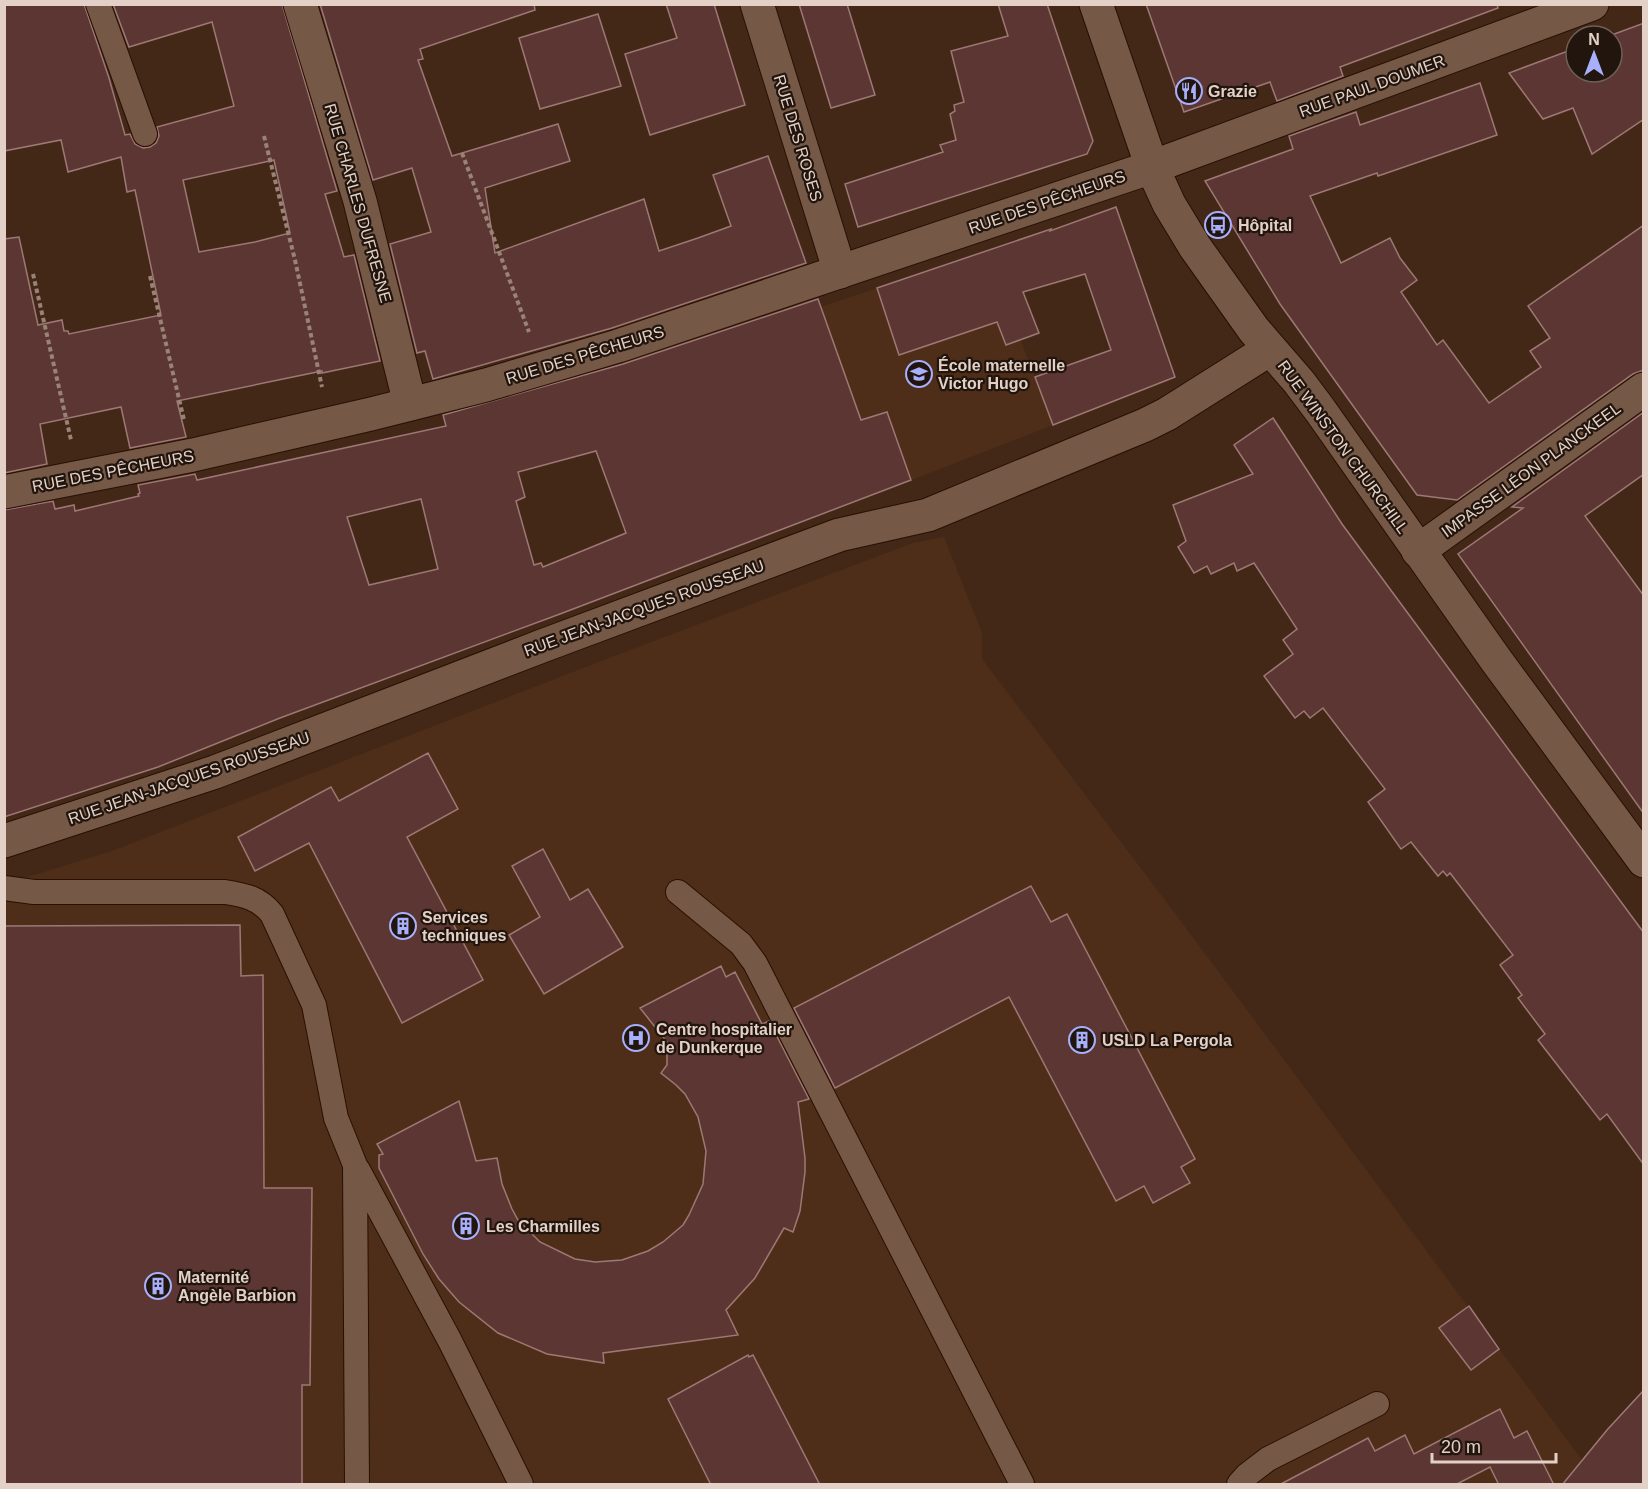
<svg xmlns="http://www.w3.org/2000/svg" width="1648" height="1489" viewBox="0 0 1648 1489" font-family="Arial,sans-serif">
<rect width="100%" height="100%" fill="#432818"/>
<g fill="#4f2e19">
<path d="M 987,251 L 1053,425 L 868,497 L 836,421 L 785,319 Z"/>
<path d="M 944,537 L 982,633 L 982,659 L 1168,904 L 1600,1484 L 5,1484 L 5,884 L 112,851 L 596,663 L 913,543 Z"/>
</g>
<g fill="#5b3633" stroke="#9d7874" stroke-width="1.5" fill-rule="evenodd">
<path d="M 4,4 L 84,4 L 109,78 L 125,135 L 130,134 L 135,144 L 143,148 L 150,147 L 156,143 L 159,136 L 157,127 L 234,106 L 212,22 L 129,47 L 113,4 L 282,4 L 337,191 L 325,194 L 344,257 L 354,255 L 380,361 L 322,373 L 322,371 L 177,401 L 186,437 L 130,448 L 121,407 L 40,424 L 47,464 L 4,473 L 4,239 L 19,237 L 38,325 L 62,320 L 64,331 L 68,331 L 69,334 L 161,315 L 135,190 L 127,192 L 121,157 L 68,172 L 61,140 L 4,151 ZM 274,160 L 290,233 L 255,242 L 199,252 L 183,180 Z"/>
<path d="M 320,4 L 534,4 L 535,10 L 420,49 L 423,59 L 418,60 L 452,156 L 558,124 L 570,161 L 485,188 L 495,253 L 644,199 L 659,251 L 698,238 L 731,226 L 713,175 L 768,156 L 806,263 L 612,328 L 433,379 L 425,351 L 417,353 L 390,244 L 431,232 L 412,168 L 373,180 Z"/>
<path d="M 666,4 L 714,4 L 745,105 L 650,135 L 625,54 L 677,38 Z"/>
<path d="M 799,4 L 847,4 L 875,95 L 831,108 Z"/>
<path d="M 998,4 L 1047,4 L 1093,141 L 1087,154 L 858,227 L 845,184 L 943,152 L 940,145 L 956,140 L 950,114 L 955,111 L 954,105 L 964,102 L 951,51 L 1008,36 Z"/>
<path d="M 1146,4 L 1497,4 L 1498,8 L 1340,67 L 1343,76 L 1277,101 L 1270,82 L 1184,112 Z"/>
<path d="M 598,14 L 621,86 L 540,109 L 519,38 Z"/>
<path d="M 1644,23 L 1644,119 L 1592,154 L 1573,108 L 1543,119 L 1509,73 L 1576,48 L 1576,72 L 1612,72 L 1612,36 L 1609,36 Z"/>
<path d="M 1480,83 L 1497,135 L 1378,176 L 1377,173 L 1310,196 L 1341,263 L 1390,238 L 1400,258 L 1417,280 L 1401,292 L 1437,345 L 1443,340 L 1489,403 L 1541,367 L 1530,351 L 1550,338 L 1528,306 L 1644,225 L 1644,370 L 1633,374 L 1457,500 L 1417,495 L 1280,304 L 1205,181 L 1293,149 L 1289,136 L 1356,112 L 1360,125 Z"/>
<path d="M 1116,207 L 1175,377 L 1053,425 L 1035,377 L 1111,350 L 1085,274 L 1023,292 L 1039,333 L 1006,345 L 997,322 L 899,355 L 877,288 L 1051,229 L 1050,231 Z"/>
<path d="M 818,299 L 861,420 L 887,412 L 911,480 L 560,614 L 280,718 L 158,767 L 4,817 L 4,510 L 53,501 L 55,509 L 74,505 L 75,511 L 139,496 L 138,494 L 140,493 L 138,485 L 195,474 L 197,480 L 446,426 L 443,415 L 623,364 ZM 596,451 L 626,533 L 543,567 L 541,563 L 534,565 L 516,501 L 525,497 L 518,472 ZM 421,499 L 438,569 L 369,585 L 347,517 Z"/>
<path d="M 1644,412 L 1644,474 L 1585,516 L 1644,596 L 1644,814 L 1458,554 L 1523,508 L 1512,507 Z"/>
<path d="M 1273,418 L 1342,524 L 1644,933 L 1644,1165 L 1607,1114 L 1600,1120 L 1538,1040 L 1545,1034 L 1518,998 L 1522,995 L 1500,965 L 1513,955 L 1450,873 L 1447,876 L 1443,871 L 1438,876 L 1411,842 L 1401,849 L 1368,802 L 1385,789 L 1323,708 L 1310,718 L 1304,711 L 1295,718 L 1264,676 L 1293,654 L 1283,640 L 1297,629 L 1254,563 L 1237,571 L 1234,563 L 1211,574 L 1207,566 L 1194,573 L 1178,547 L 1186,541 L 1173,505 L 1253,474 L 1234,445 Z"/>
<path d="M 428,753 L 458,809 L 407,837 L 483,980 L 402,1023 L 309,843 L 255,871 L 238,837 L 331,787 L 339,801 Z"/>
<path d="M 543,849 L 570,900 L 588,889 L 623,947 L 544,994 L 509,935 L 540,917 L 512,866 Z"/>
<path d="M 1031,886 L 1051,922 L 1067,914 L 1195,1159 L 1181,1167 L 1190,1183 L 1153,1203 L 1144,1186 L 1116,1201 L 1009,997 L 835,1088 L 794,1008 Z"/>
<path d="M 240,925 L 241,976 L 263,975 L 264,1188 L 312,1188 L 310,1385 L 302,1385 L 302,1485 L 4,1485 L 4,926 Z"/>
<path d="M 721,966 L 726,977 L 735,972 L 762,1024 L 769,1021 L 809,1099 L 798,1102 L 805,1158 L 805,1172 L 800,1211 L 793,1232 L 784,1228 L 755,1278 L 726,1310 L 738,1335 L 603,1353 L 604,1363 L 547,1354 L 498,1333 L 459,1302 L 439,1279 L 423,1254 L 379,1168 L 379,1155 L 383,1154 L 377,1144 L 459,1101 L 476,1161 L 497,1158 L 502,1184 L 512,1209 L 518,1220 L 540,1242 L 575,1259 L 595,1262 L 622,1260 L 648,1251 L 663,1242 L 683,1225 L 689,1215 L 703,1184 L 706,1151 L 698,1117 L 685,1094 L 676,1085 L 661,1073 L 667,1065 L 667,1042 L 640,1008 Z"/>
<path d="M 1469,1306 L 1499,1349 L 1471,1370 L 1439,1328 Z"/>
<path d="M 748,1355 L 749,1357 L 753,1355 L 820,1485 L 711,1485 L 668,1399 Z"/>
<path d="M 1644,1390 L 1644,1485 L 1562,1485 L 1607,1430 Z"/>
<path d="M 1500,1409 L 1514,1438 L 1527,1431 L 1554,1485 L 1499,1485 L 1490,1467 L 1455,1485 L 1279,1485 L 1368,1438 L 1375,1451 L 1405,1435 L 1414,1454 Z"/>
</g>
<g fill="none" stroke-linecap="round" stroke-linejoin="round">
<defs>
<g id="lane">
<path d="M 98,4 L 145,134"/>
<path d="M 4,888 L 34,892 L 225,892 C 245,895 259,898 272,914 L 314,1005 L 336,1118 L 355,1165 L 357,1484"/>
<path d="M 678,892 L 741,944 L 755,963 L 1022,1484"/>
<path d="M 358,1170 L 450,1341 L 521,1484"/>
<path d="M 1239,1484 L 1247,1475 L 1268,1459 L 1377,1404"/>
</g>
<g id="street">
<path d="M 300,4 L 360,201 L 410,404"/>
<path d="M 757,4 L 840,272"/>
<path d="M 1096,4 L 1152,167 L 1169,204 L 1195,247 L 1254,330 L 1299,382 L 1320,410 L 1496,660 L 1644,861"/>
<path d="M 4,492 L 193,455 L 371,414 L 486,385 L 618,346 L 1152,167 L 1592,4"/>
<path d="M 1418,551 L 1644,389"/>
<path d="M 4,841 L 215,772 L 542,646 L 839,535 L 928,515 L 1145,425 L 1167,414 L 1270,349"/>
</g>
</defs>
<use href="#lane" stroke="#281002" stroke-width="26"/>
<use href="#street" stroke="#281002" stroke-width="35"/>
<g stroke="#998376" stroke-width="4" stroke-dasharray="4.5 3" stroke-linecap="butt">
<path d="M 264,136 L 295,260 L 322,387"/>
<path d="M 462,153 L 529,332"/>
<path d="M 33,274 L 71,440"/>
<path d="M 150,276 L 184,420"/>
</g>
<use href="#lane" stroke="#755846" stroke-width="24"/>
<use href="#street" stroke="#755846" stroke-width="33"/>
</g>
<defs>
<symbol id="restaurant-ring" viewBox="-11 -11 22 22"><circle r="9.5" fill="#21150d" stroke="#a8b0fc" stroke-width="1.5"/><path d="M-5-6h1v4h1v-4h1v4h1v-4h1v5L-1.5 .5V6h-2V.5L-5-1ZM5-6V6H3V1.5H1.5Q1.5-4 5-6Z" fill="#a8b0fc"/></symbol>
<symbol id="bus-ring" viewBox="-11 -11 22 22"><circle r="9.5" fill="#21150d" stroke="#a8b0fc" stroke-width="1.5"/><path d="M-5-6H5V4H4V6H2V4H-2V6H-4V4H-5ZM-3.5-4V0h7V-4ZM-3.5 1.2v1.5H-2V1.2ZM2 1.2v1.5H3.5V1.2Z" fill="#a8b0fc"/></symbol>
<symbol id="school-ring" viewBox="-11 -11 22 22"><circle r="9.5" fill="#21150d" stroke="#a8b0fc" stroke-width="1.5"/><path d="M0-5L7-2L0 1L-7-2ZM-4 1L0 2.5L4 1V4Q0 6-4 4Z" fill="#a8b0fc"/></symbol>
<symbol id="building-ring" viewBox="-11 -11 22 22"><circle r="9.5" fill="#21150d" stroke="#a8b0fc" stroke-width="1.5"/><path d="M-4-6H4V6H1V3H-1V6H-4ZM-2.5-4.3h1.7v1.8h-1.7ZM.8-4.3h1.7v1.8H.8ZM-2.5-1h1.7V.8h-1.7ZM.8-1h1.7V.8H.8Z" fill="#a8b0fc"/></symbol>
<symbol id="hospital-ring" viewBox="-11 -11 22 22"><circle r="9.5" fill="#21150d" stroke="#a8b0fc" stroke-width="1.5"/><path d="M-5-5h3v3.5h4V-5h3V5h-3V1.5h-4V5h-3Z" fill="#a8b0fc"/></symbol>
</defs>
<g fill-rule="evenodd">
<use href="#restaurant-ring" x="1174" y="76" width="30" height="30"/>
<use href="#bus-ring" x="1203" y="210" width="30" height="30"/>
<use href="#school-ring" x="904" y="359" width="30" height="30"/>
<use href="#building-ring" x="388" y="911" width="30" height="30"/>
<use href="#hospital-ring" x="621" y="1023" width="30" height="30"/>
<use href="#building-ring" x="1067" y="1025" width="30" height="30"/>
<use href="#building-ring" x="451" y="1211" width="30" height="30"/>
<use href="#building-ring" x="143" y="1271" width="30" height="30"/>
</g>
<g text-anchor="middle" dominant-baseline="central" stroke-width="4.5" stroke-linejoin="round" paint-order="stroke">
<g font-size="16" fill="#e3d1c7" stroke="#21150d">
<text transform="translate(1372 86) rotate(-20)">RUE PAUL DOUMER</text>
<text transform="translate(798 138) rotate(73)">RUE DES ROSES</text>
<text transform="translate(1047 202) rotate(-19)">RUE DES PÊCHEURS</text>
<text transform="translate(358 203) rotate(74)">RUE CHARLES DUFRESNE</text>
<text transform="translate(585 355) rotate(-17)">RUE DES PÊCHEURS</text>
<text transform="translate(1343 447) rotate(54)">RUE WINSTON CHURCHILL</text>
<text transform="translate(1531 470) rotate(-36)">IMPASSE LÉON PLANCKEEL</text>
<text transform="translate(113 471) rotate(-11)">RUE DES PÊCHEURS</text>
<text transform="translate(644 608) rotate(-20)">RUE JEAN-JACQUES ROUSSEAU</text>
<text transform="translate(189 778) rotate(-19)">RUE JEAN-JACQUES ROUSSEAU</text>
</g>
<g font-size="16" font-weight="bold" fill="#e3d1c7" stroke="#21150d" text-anchor="start">
<text x="1208" y="91">Grazie</text>
<text x="1238" y="225">Hôpital</text>
<text x="938" y="365">École maternelle<tspan x="938" dy="18">Victor Hugo</tspan></text>
<text x="422" y="917">Services<tspan x="422" dy="18">techniques</tspan></text>
<text x="656" y="1029">Centre hospitalier<tspan x="656" dy="18">de Dunkerque</tspan></text>
<text x="1102" y="1040">USLD La Pergola</text>
<text x="486" y="1226">Les Charmilles</text>
<text x="178" y="1277">Maternité<tspan x="178" dy="18">Angèle Barbion</tspan></text>
</g>
</g>
<rect width="1648" height="1489" fill="none" stroke="#e3d1c7" stroke-width="12"/>
<g transform="translate(1594 54)"><circle r="28" fill="#21150d" stroke="#6f6057" stroke-width="1.5"/>
<path d="M0-4.5L10 22L0 15L-10 22Z" fill="#a8b0fc"/>
<text y="-9" font-size="16" font-weight="bold" text-anchor="middle" fill="#e3d1c7">N</text>
</g>
<path d="M1432 1453v9h124v-9" fill="none" stroke="#e3d1c7" stroke-width="3"/>
<text x="1441" y="1453" font-size="18" fill="#e3d1c7" stroke="#21150d" stroke-width="4.5" paint-order="stroke">20 m</text>
</svg>
